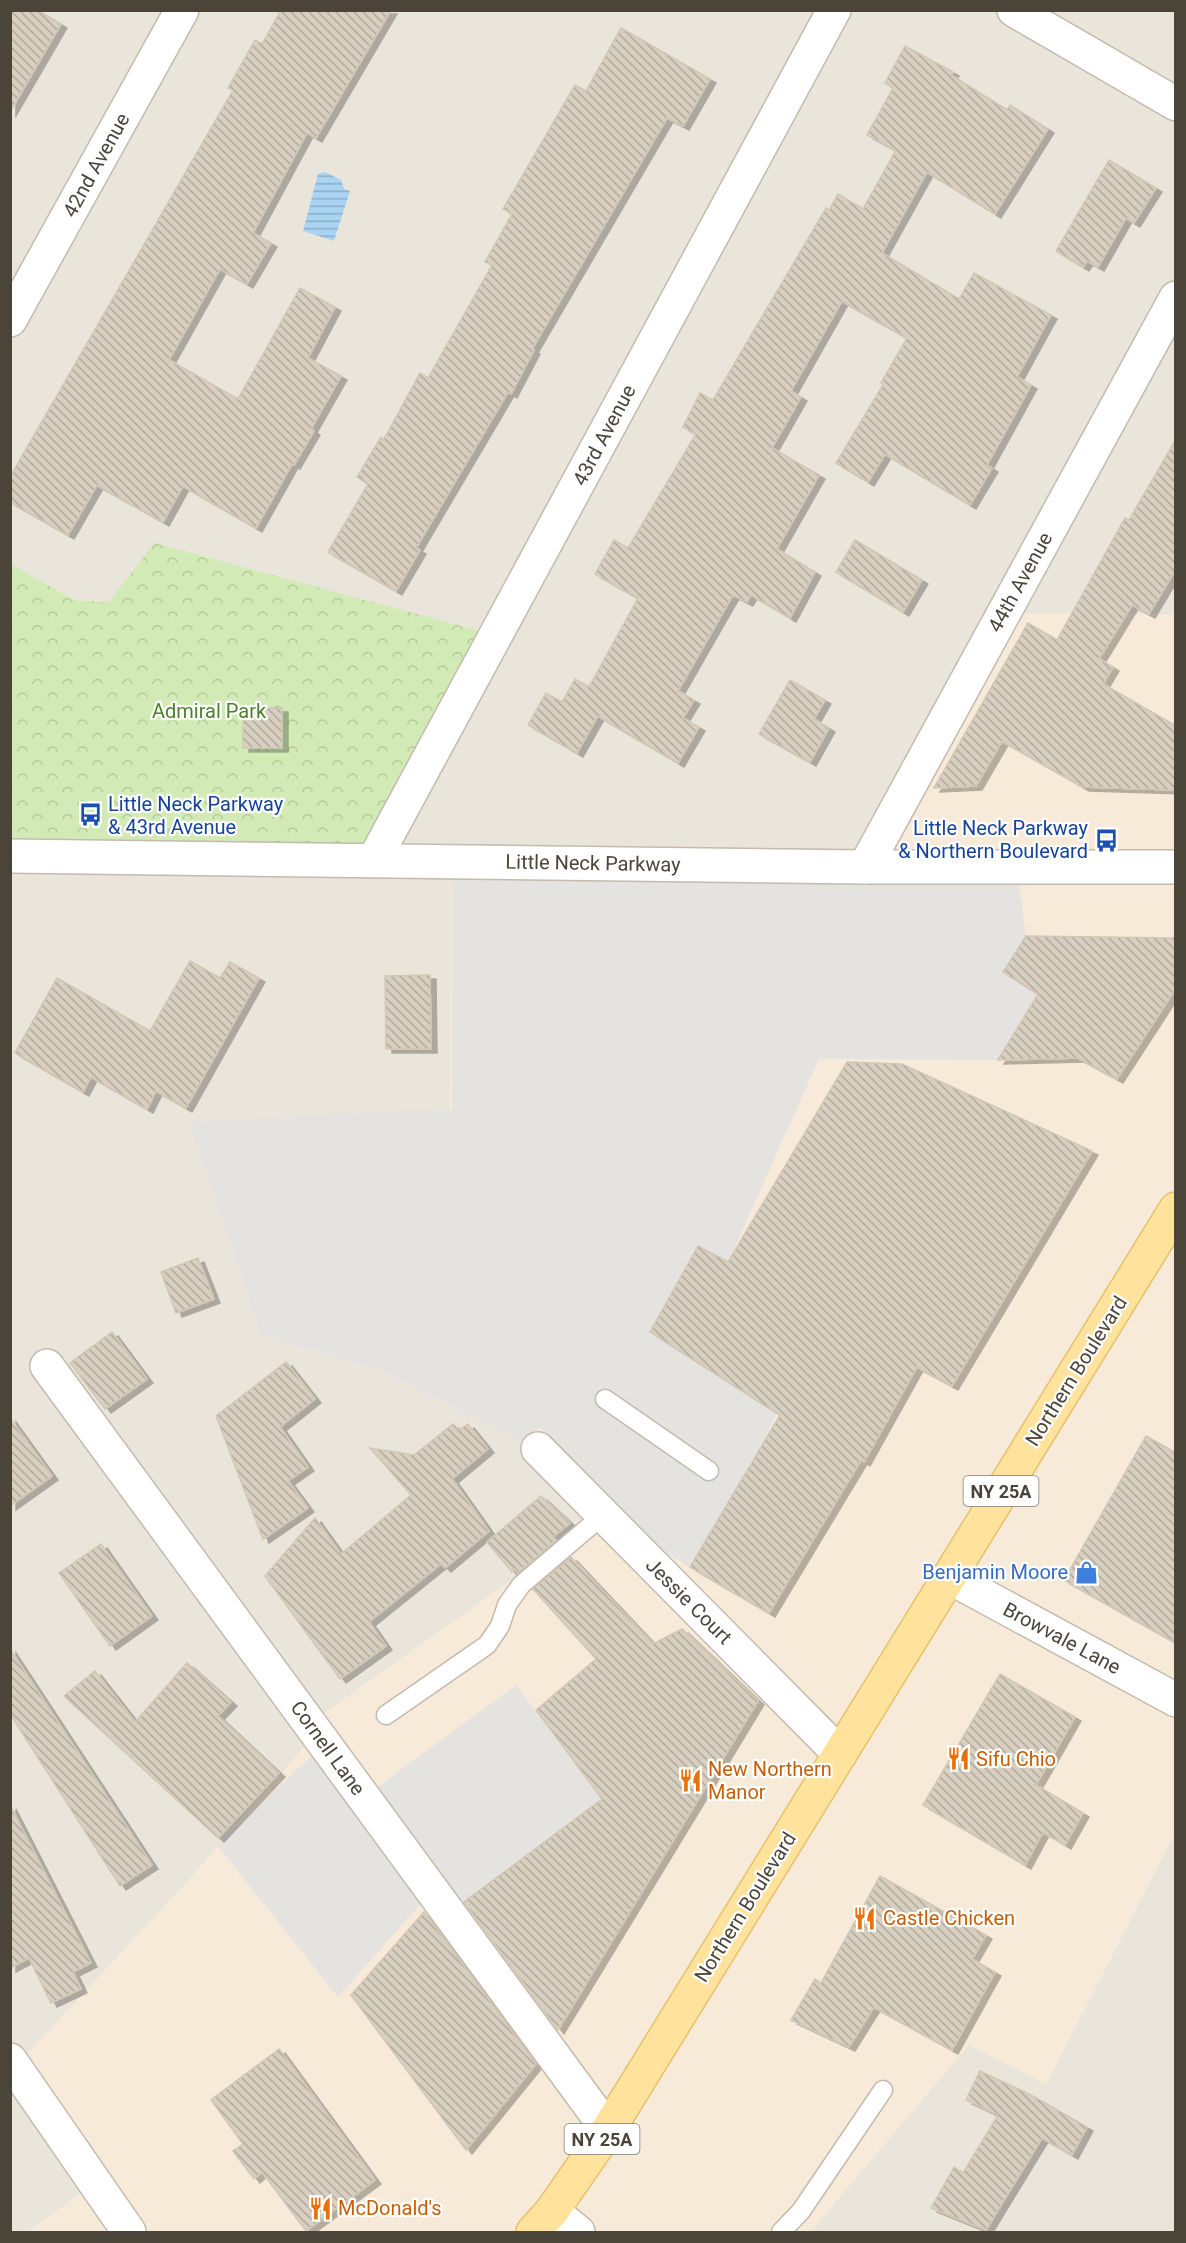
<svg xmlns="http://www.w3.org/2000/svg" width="1186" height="2243" viewBox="0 0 1186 2243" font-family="Roboto,sans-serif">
<defs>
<pattern id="park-crowns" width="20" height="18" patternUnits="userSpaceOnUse" patternTransform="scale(1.5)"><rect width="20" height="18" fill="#d2eab5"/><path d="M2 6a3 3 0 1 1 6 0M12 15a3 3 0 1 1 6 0" fill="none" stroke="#b6ca9c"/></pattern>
<pattern id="water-rules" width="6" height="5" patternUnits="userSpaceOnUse" patternTransform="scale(1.5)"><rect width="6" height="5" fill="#a9d4f2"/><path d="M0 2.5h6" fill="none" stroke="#8caec5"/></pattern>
<pattern id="building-back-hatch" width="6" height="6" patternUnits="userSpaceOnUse" patternTransform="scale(1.5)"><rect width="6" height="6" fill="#d8cfc1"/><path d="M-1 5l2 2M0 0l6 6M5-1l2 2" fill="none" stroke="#b1aa9e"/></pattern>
<filter id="shadow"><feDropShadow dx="6" dy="4" stdDeviation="0" flood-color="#0004"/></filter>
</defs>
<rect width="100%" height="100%" fill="#f6f3ec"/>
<g fill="#eae5da">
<path d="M 11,11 L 1175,11 L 1175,615 L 1003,613 L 865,867 L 450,1110 L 261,1335 L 374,1368 L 529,1445 L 603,1515 L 317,1733 L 194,1874 L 95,2183 L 28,2232 L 10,2232 L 11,856 L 109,602 L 74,600 L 11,564 Z"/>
<path d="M 1175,1833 L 1175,2232 L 810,2232 L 969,2044 L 1046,2084 Z"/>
</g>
<path fill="#f7ead8" d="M 1003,613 L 1175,615 L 1175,1833 L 1046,2084 L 969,2045 L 810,2232 L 28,2232 L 95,2183 L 15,2067 L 194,1874 L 316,1733 L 310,1723 L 603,1515 L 529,1445 L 374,1368 L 261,1336 L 450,1110 L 452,861 L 865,867 Z"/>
<path fill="url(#park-crowns)" d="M 154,543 L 495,635 L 374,860 L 11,856 L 11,564 L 74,600 L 109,602 Z"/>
<g fill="#e5e3e0">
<path d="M 452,861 L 1017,866 L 1026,936 L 1003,972 L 1038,994 L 998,1060 L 819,1059 L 728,1262 L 698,1247 L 650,1331 L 777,1413 L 757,1455 L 690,1567 L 645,1540 L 539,1427 L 529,1445 L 374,1368 L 261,1336 L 189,1122 L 452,1108 Z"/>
<path d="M 516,1685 L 602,1799 L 462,1903 L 376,1788 Z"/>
<path d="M 315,1753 L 425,1899 L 338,1997 L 217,1845 Z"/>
</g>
<path fill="url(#water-rules)" d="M 325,172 L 341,180 L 344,189 L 350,191 L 334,241 L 303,231 L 318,174 Z"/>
<g fill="url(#building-back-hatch)" stroke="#d3c7b4" stroke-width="1.5" filter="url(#shadow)">
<path d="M 10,10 L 37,10 L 61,24 L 10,112 Z"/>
<path d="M 281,10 L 391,10 L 316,138 L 307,133 L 253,233 L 271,243 L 247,284 L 220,269 L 169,360 L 238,399 L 300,288 L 335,307 L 308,358 L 341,376 L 311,429 L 314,431 L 294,465 L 292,464 L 256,528 L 183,486 L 163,522 L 97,485 L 68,535 L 10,502 L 10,477 L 233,90 L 228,88 L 255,40 L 262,44 Z"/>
<path d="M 621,28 L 710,79 L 683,126 L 667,118 L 532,349 L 534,350 L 511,394 L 508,392 L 416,548 L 420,550 L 396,591 L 328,552 L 368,484 L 357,477 L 381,437 L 384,439 L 420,373 L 428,378 L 492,265 L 485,262 L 512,214 L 503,209 L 575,85 L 586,91 Z"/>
<path d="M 905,46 L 953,72 L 951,75 L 1007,110 L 1010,105 L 1048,129 L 995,214 L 927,172 L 882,253 L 959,299 L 974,273 L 1051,315 L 1017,377 L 1031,385 L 987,465 L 992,468 L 970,505 L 885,454 L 868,482 L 836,463 L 883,385 L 881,383 L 907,338 L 842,301 L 791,391 L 801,397 L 772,448 L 819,475 L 777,549 L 815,572 L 790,618 L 751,595 L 747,602 L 733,595 L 678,691 L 694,700 L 683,718 L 699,727 L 678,763 L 598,716 L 577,753 L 528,725 L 546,693 L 562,702 L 575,679 L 589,687 L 638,598 L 595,574 L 614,540 L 628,548 L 696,434 L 683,427 L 700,393 L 713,400 L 826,208 L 829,210 L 838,194 L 863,209 L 896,150 L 867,135 L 893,88 L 885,83 Z"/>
<path d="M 1109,160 L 1156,188 L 1134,223 L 1126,218 L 1098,267 L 1087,261 L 1083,267 L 1056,251 Z"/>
<path d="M 1176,439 L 1176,569 L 1149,614 L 1132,605 L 1099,659 L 1113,667 L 1103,684 L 1176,726 L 1176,790 L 1083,787 L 1002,741 L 976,786 L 934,788 L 1028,623 L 1057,640 L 1125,518 L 1129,520 Z"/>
<path d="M 855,540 L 922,580 L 903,612 L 836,572 Z"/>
<path d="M 790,680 L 825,700 L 814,719 L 829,728 L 810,762 L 759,734 Z"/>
<rect x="243" y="708" width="39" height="40"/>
<path d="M 1026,936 L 1176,938 L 1176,988 L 1117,1079 L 1078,1058 L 998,1060 L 1038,994 L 1003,972 Z"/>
<path d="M 190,961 L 220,978 L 230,962 L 259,978 L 186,1108 L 156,1091 L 147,1109 L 91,1077 L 83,1092 L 15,1053 L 57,978 L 150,1031 Z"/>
<path d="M 430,975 L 431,1049 L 386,1049 L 385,976 Z"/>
<path d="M 847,1062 L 902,1064 L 1092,1151 L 952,1386 L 917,1367 L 864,1462 L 861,1460 L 769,1613 L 690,1567 L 780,1415 L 650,1332 L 698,1246 L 728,1262 Z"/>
<path d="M 198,1258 L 214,1299 L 176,1313 L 161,1272 Z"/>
<path d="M 112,1332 L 147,1379 L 105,1409 L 70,1363 Z"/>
<path d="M 286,1362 L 315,1399 L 280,1427 L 308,1467 L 288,1481 L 308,1508 L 263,1539 L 216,1416 Z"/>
<path d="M 10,1418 L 52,1476 L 10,1506 Z"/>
<path d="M 453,1424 L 459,1430 L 468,1424 L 488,1449 L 452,1479 L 489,1531 L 445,1568 L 441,1564 L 369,1622 L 386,1646 L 340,1679 L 265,1576 L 315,1518 L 341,1554 L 411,1495 L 370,1448 L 414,1455 Z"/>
<path d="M 1146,1436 L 1176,1453 L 1176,1643 L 1064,1580 Z"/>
<path d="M 541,1496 L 570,1523 L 553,1537 L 556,1540 L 518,1573 L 515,1569 L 512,1572 L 487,1542 Z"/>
<path d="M 101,1544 L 152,1616 L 110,1646 L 59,1573 Z"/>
<path d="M 571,1557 L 653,1644 L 682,1629 L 758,1701 L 558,2030 L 464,1902 L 602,1799 L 536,1710 L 596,1659 L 533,1589 Z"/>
<path d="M 10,1649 L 152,1865 L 120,1886 L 10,1714 Z"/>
<path d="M 187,1663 L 231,1702 L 218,1716 L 279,1773 L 218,1838 L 64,1696 L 95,1671 L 135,1722 Z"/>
<path d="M 1000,1674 L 1075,1717 L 1036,1785 L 1083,1813 L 1065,1845 L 1043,1832 L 1025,1865 L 923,1805 Z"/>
<path d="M 10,1805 L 91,1963 L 73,1972 L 81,1989 L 51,2003 L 29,1958 L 10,1968 Z"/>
<path d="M 880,1876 L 986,1935 L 972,1959 L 995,1972 L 952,2050 L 874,2007 L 849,2047 L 791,2020 L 815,1979 L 821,1983 Z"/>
<path d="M 424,1912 L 536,2064 L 466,2150 L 351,1995 Z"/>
<path d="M 279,2049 L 375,2180 L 306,2231 L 262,2172 L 254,2179 L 233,2151 L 243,2144 L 211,2100 Z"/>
<path d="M 980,2071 L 1031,2095 L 1087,2127 L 1072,2155 L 1042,2138 L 986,2230 L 931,2208 L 954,2167 L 963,2173 L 998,2115 L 966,2100 Z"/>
</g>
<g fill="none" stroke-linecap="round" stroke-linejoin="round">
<defs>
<g id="service">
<path d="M 605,1399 L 709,1471"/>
<path d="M 386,1715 L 487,1645 L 500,1626 L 507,1605 L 521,1585 L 603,1515"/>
<path d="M 781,2232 L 801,2211 L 883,2090"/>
</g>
<g id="minor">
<path d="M 1014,10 L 1176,104"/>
<path d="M 10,320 L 182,10"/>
<path d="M 374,860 L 834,10"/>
<path d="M 865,867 L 1176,298"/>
<path d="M 47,1366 L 608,2130"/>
<path d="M 538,1449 L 840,1754"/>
<path d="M 949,1577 L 1176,1700"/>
<path d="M 552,2211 L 578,2232"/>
</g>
<g id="tertiary">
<path d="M 10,856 L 865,867 L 1176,867"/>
<path d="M 10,2060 L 129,2232"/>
</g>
<path id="primary" d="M 533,2232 L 552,2211 L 608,2130 L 1176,1209"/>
</defs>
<use href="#service" stroke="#c2bbae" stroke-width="21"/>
<use href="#minor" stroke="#c2bbae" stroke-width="36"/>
<use href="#tertiary" stroke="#c2bbae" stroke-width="36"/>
<use href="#primary" stroke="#e6c16a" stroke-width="36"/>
<use href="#service" stroke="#fff" stroke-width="18"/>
<use href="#minor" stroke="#fff" stroke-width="33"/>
<use href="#tertiary" stroke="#fff" stroke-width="33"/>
<use href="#primary" stroke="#ffe39c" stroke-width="33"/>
</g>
<defs>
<symbol id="bus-bare" viewBox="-9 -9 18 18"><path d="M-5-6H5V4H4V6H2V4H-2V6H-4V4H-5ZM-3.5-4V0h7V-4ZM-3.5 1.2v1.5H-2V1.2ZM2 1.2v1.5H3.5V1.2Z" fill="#1a4fb4" stroke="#fff" stroke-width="2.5" paint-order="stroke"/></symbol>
<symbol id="shop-bare" viewBox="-9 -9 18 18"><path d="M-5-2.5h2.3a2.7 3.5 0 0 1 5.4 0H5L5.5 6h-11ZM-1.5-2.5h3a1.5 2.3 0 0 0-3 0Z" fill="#3f7fe0" stroke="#fff" stroke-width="2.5" paint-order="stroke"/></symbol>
<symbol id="restaurant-bare" viewBox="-9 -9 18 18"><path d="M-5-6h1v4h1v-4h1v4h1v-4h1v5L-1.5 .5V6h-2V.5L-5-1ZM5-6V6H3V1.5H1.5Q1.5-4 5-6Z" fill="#e8710a" stroke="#fff" stroke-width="2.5" paint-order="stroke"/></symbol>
</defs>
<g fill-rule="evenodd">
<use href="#bus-bare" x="74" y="798" width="33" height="33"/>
<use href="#bus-bare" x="1090" y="824" width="33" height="33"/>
<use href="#shop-bare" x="1070" y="1556" width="33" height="33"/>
<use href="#restaurant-bare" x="942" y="1742" width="33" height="33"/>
<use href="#restaurant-bare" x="674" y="1764" width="33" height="33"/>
<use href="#restaurant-bare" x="848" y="1902" width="33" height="33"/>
<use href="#restaurant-bare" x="304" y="2192" width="33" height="33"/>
</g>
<g text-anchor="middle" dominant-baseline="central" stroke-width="4.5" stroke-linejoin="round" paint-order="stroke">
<g fill="#fff" stroke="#817c74" stroke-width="1.5">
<rect x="963.5" y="1476" width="75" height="30" rx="4.5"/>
<rect x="564.5" y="2124" width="75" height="30" rx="4.5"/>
</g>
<g font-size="18" font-weight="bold" fill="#4b4439">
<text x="1001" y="1491">NY 25A</text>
<text x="602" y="2139">NY 25A</text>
</g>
<g font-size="20" fill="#4b4439" stroke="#fff">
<text transform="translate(96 165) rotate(-61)">42nd Avenue</text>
<text transform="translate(604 435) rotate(-62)">43rd Avenue</text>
<text transform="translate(1020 582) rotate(-61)">44th Avenue</text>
<text transform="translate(593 863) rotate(1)">Little Neck Parkway</text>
<text transform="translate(1076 1371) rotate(-58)">Northern Boulevard</text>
<text transform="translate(689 1601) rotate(45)">Jessie Court</text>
<text transform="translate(1062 1638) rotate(28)">Browvale Lane</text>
<text transform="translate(328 1748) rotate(54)">Cornell Lane</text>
<text transform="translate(745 1907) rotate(-58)">Northern Boulevard</text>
</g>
<g font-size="20" fill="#4a7f2a" stroke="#fff">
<text x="209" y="711">Admiral Park</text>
</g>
<g font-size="20" fill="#164399" stroke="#fff" text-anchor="start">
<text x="108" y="804">Little Neck Parkway<tspan x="108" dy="23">&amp; 43rd Avenue</tspan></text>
<text x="1088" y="828" text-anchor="end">Little Neck Parkway<tspan x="1088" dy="23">&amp; Northern Boulevard</tspan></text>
</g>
<g font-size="20" fill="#366cbe" stroke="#fff" text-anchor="end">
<text x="1068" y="1572">Benjamin Moore</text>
</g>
<g font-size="20" fill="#c56008" stroke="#fff" text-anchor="start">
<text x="976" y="1759">Sifu Chio</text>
<text x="708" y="1769">New Northern<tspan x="708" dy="23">Manor</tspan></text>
<text x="883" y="1918">Castle Chicken</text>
<text x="338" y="2208">McDonald's</text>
</g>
</g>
<rect width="1186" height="2243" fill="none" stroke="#4b4439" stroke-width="24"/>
</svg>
